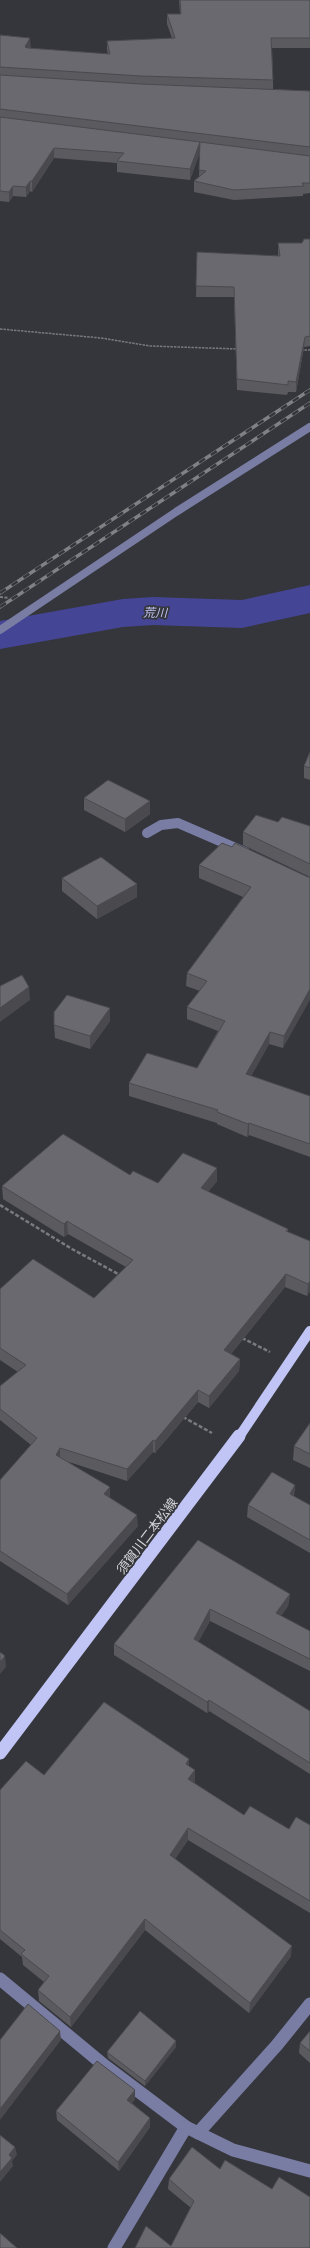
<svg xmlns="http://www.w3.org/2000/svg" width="310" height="2248" viewBox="0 0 310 2248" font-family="'Archivo Narrow','Noto Sans JP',sans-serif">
<rect width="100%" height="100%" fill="#35363b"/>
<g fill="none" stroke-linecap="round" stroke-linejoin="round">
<path fill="#454596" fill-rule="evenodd" d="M 310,585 L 310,613 L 251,626 L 242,628 L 153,625 L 123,627 L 0,649 L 0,621 L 123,599 L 153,597 L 242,600 Z"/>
<g stroke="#797a7e" stroke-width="1.5" stroke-dasharray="2.5 1" stroke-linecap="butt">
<path d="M 0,329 L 101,338 L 150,346 L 238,349"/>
<path d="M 301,350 L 310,350"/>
</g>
<path stroke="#797a7e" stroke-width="2" stroke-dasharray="3 1.5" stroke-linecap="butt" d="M 0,597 L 9,598"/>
<g stroke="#797a7e" stroke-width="2.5" stroke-dasharray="4 2" stroke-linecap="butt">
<path d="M 0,1205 L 72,1249 L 120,1275"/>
<path d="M 242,1338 L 270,1352"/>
<path d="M 183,1417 L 212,1433"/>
</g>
<path stroke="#797da3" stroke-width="8" d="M 0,630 L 176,512 L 310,427"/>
<path stroke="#797da3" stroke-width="10" d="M 147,833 L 161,825 L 178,823 L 245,852"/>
<g stroke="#797da3" stroke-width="13">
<path d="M 0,1979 L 105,2066 L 186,2127 L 233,2150 L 310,2171"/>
<path d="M 198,2133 L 277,2045 L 310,2004"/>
<path d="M 114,2248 L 186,2127"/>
</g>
<path stroke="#c0c5f5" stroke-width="10" d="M 239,1437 L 310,1331"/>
<path stroke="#c0c5f5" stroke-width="13" d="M 0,1753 L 239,1436"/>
<defs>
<g id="rail">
<path d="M 0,593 L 310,390"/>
<path d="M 0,607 L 310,403"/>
</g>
</defs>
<use href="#rail" stroke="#808185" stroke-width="3.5"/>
<use href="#rail" stroke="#35363b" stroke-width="2.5" stroke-dasharray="7" stroke-linecap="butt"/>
</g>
<g fill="#5a5a5f">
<path d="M 179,0 L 310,0 L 310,48 L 272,48 L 273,80 L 273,89 L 310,91 L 310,193 L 303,194 L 303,196 L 234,200 L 194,192 L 194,181 L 199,177 L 200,144 L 200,152 L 190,180 L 117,172 L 117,163 L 54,158 L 32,192 L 30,191 L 26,197 L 13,196 L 9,202 L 0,201 L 0,35 L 31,48 L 30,48 L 108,54 L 107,50 L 107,41 L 172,38 L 167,24 L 167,14 L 180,14 Z"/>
<path d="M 310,239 L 310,346 L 304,347 L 296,392 L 288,392 L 287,395 L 237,390 L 234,297 L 196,297 L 197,252 L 278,256 L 278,243 L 302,243 Z"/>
<path d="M 310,752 L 310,780 L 304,778 L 304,766 Z"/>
<path d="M 84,798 L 150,814 L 125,832 L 84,810 Z"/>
<path d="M 278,822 L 310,826 L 310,877 L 243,845 L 243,832 Z"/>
<path d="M 232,847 L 308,877 L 283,1048 L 269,1044 L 251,1076 L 310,1096 L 310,1157 L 249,1135 L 247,1137 L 217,1124 L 217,1123 L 129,1096 L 129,1083 L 197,1068 L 218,1031 L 187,1019 L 187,1007 L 200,991 L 186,986 L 187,973 L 243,897 L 199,878 L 199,865 Z"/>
<path d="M 62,878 L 137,884 L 137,897 L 97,919 L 62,891 Z"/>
<path d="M 110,1008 L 110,1021 L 90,1049 L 55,1038 L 54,1025 Z"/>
<path d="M 217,1168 L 217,1181 L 208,1192 L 288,1229 L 288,1232 L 310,1241 L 310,1291 L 307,1296 L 285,1287 L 231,1354 L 240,1359 L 239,1371 L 209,1408 L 198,1402 L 155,1453 L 153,1452 L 127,1481 L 69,1462 L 110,1498 L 138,1526 L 68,1605 L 0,1561 L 0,1480 L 31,1445 L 0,1420 L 0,1386 L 18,1372 L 0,1360 L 0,1289 L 94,1298 L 126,1267 L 68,1234 L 64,1237 L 3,1199 L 2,1186 L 130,1175 L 158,1183 Z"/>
<path d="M 310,1423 L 310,1468 L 293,1460 L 294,1446 Z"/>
<path d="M 295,1485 L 294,1496 L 310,1505 L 310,1553 L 247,1517 L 248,1505 Z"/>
<path d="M 198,1540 L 290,1594 L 288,1606 L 281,1616 L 310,1631 L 310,1671 L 210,1621 L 198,1642 L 310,1711 L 310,1774 L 209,1711 L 207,1713 L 114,1655 L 114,1644 Z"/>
<path d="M 189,1759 L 189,1766 L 195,1781 L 194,1783 L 244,1815 L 289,1829 L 310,1825 L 310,1913 L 188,1840 L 175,1859 L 291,1956 L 249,2013 L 145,1930 L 71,2027 L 39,2001 L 38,1990 L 44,1982 L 23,1965 L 22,1957 L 0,1939 L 0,1790 L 44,1775 Z"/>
<path d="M 310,2031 L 310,2063 L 299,2053 L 300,2043 Z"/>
<path d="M 176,2041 L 176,2047 L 145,2086 L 108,2058 L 107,2052 Z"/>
<path d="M 135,2099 L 132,2103 L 150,2118 L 150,2127 L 119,2171 L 57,2120 L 56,2111 Z"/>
<path d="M 220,2169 L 272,2189 L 310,2197 L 171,2246 L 191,2208 L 168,2189 L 169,2179 Z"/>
</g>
<g fill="#4a4a4e">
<path d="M 30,38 L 31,48 L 26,57 L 25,47 Z"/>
<path d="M 200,142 L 200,152 L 190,180 L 190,169 Z"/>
<path d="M 54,148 L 54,158 L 32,192 L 32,181 Z"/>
<path d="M 30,181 L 30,191 L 26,197 L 26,187 Z"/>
<path d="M 13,186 L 13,196 L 9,202 L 9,192 Z"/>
<path d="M 305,337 L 304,347 L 296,392 L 296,382 Z"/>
<path d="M 150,801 L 150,814 L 125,832 L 125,819 Z"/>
<path d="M 137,884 L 137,897 L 97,919 L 97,906 Z"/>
<path d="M 29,987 L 30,1000 L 0,1022 L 0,1008 Z"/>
<path d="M 310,989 L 310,1000 L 283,1048 L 284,1036 Z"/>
<path d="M 110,1008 L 110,1021 L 90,1049 L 90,1036 Z"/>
<path d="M 270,1032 L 269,1044 L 245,1087 L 246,1074 Z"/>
<path d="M 249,1123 L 249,1135 L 247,1137 L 248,1124 Z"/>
<path d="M 217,1168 L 217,1181 L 201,1201 L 201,1188 Z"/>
<path d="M 67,1221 L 68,1234 L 64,1237 L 64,1224 Z"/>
<path d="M 286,1274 L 285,1287 L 224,1363 L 224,1350 Z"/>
<path d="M 310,1281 L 310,1291 L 307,1296 L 308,1284 Z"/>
<path d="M 240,1359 L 239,1371 L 209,1408 L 209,1396 Z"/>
<path d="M 198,1390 L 198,1402 L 155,1453 L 155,1441 Z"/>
<path d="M 153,1440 L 153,1452 L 127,1481 L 127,1469 Z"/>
<path d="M 60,1448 L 60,1460 L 56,1455 Z"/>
<path d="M 295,1485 L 293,1497 L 290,1494 Z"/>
<path d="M 110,1487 L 110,1499 L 104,1494 Z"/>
<path d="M 137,1515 L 138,1526 L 68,1605 L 67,1594 Z"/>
<path d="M 290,1594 L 288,1606 L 275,1624 L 276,1613 Z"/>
<path d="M 210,1609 L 210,1621 L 193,1651 L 194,1639 Z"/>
<path d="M 5,1656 L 6,1667 L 0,1674 L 0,1662 Z"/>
<path d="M 209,1700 L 209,1711 L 207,1713 L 207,1702 Z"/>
<path d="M 189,1759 L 189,1771 L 186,1764 Z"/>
<path d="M 195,1770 L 195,1781 L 188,1791 L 188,1779 Z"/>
<path d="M 188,1828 L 188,1840 L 170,1867 L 170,1855 Z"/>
<path d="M 145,1919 L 145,1930 L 71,2027 L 70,2017 Z"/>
<path d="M 292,1946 L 291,1956 L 249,2013 L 250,2003 Z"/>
<path d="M 60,2031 L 61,2040 L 0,2120 L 0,2109 Z"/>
<path d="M 176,2041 L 176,2047 L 145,2086 L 145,2081 Z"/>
<path d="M 135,2090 L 135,2099 L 127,2109 L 127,2100 Z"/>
<path d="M 150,2118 L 150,2127 L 119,2171 L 118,2162 Z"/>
<path d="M 15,2147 L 17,2155 L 12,2161 L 13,2166 L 0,2182 L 0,2172 L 9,2155 Z"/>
</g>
<g fill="#69696f" stroke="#4a4a4e">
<path d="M 180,0 L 310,0 L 310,38 L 271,38 L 273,80 L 141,76 L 0,67 L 0,35 L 30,38 L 25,47 L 28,48 L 110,54 L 107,41 L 175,38 L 167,14 L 181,14 Z"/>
<path d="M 0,75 L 141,84 L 310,91 L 310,147 L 0,109 Z"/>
<path d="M 0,117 L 200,142 L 190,169 L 117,161 L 124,153 L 54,148 L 32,181 L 30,181 L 26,187 L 13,186 L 9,192 L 0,191 Z"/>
<path d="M 200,142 L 310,156 L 310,183 L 302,183 L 304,186 L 234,190 L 194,181 L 206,171 L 199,170 Z"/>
<path d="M 304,239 L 310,239 L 310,336 L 305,337 L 296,382 L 288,381 L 288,385 L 237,379 L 234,287 L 196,286 L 197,252 L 280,256 L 278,243 L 302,243 Z"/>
<path d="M 310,752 L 310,768 L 304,766 Z"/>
<path d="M 108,780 L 150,801 L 125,819 L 84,798 Z"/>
<path d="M 256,815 L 278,822 L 282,817 L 310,826 L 310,864 L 243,832 Z"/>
<path d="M 222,843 L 232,847 L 235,843 L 308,877 L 310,877 L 310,989 L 284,1036 L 270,1032 L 246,1074 L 310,1096 L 310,1144 L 249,1123 L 248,1124 L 217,1112 L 218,1110 L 129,1083 L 147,1053 L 197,1068 L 225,1021 L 187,1007 L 207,981 L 187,973 L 251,887 L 199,865 Z"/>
<path d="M 101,857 L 137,884 L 97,906 L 62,878 Z"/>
<path d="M 22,975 L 29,987 L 0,1008 L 0,986 Z"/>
<path d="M 67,995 L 110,1008 L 90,1036 L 54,1025 L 54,1012 Z"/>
<path d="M 63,1134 L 130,1175 L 133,1171 L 158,1183 L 183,1153 L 217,1168 L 201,1188 L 288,1229 L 286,1231 L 310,1241 L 310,1281 L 308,1284 L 286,1274 L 224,1350 L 240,1359 L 209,1396 L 198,1390 L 155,1441 L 153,1440 L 127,1469 L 60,1448 L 56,1455 L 110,1487 L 104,1494 L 137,1515 L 67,1594 L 0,1551 L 0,1480 L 37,1438 L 0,1409 L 0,1386 L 26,1365 L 0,1348 L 0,1289 L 33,1259 L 94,1298 L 133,1260 L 67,1221 L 64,1224 L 2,1186 Z"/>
<path d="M 310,1423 L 310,1454 L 294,1446 Z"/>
<path d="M 272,1472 L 295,1485 L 290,1494 L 310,1505 L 310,1540 L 248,1505 Z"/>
<path d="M 198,1540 L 290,1594 L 276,1613 L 310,1631 L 310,1659 L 210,1609 L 194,1639 L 310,1711 L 310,1763 L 209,1700 L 207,1702 L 114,1644 Z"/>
<path d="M 0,1652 L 5,1656 L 0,1662 Z"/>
<path d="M 104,1702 L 189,1759 L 186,1764 L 195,1770 L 188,1779 L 244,1815 L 250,1806 L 289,1829 L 296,1817 L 310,1825 L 310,1901 L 188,1828 L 170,1855 L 292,1946 L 250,2003 L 145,1919 L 70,2017 L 38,1990 L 49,1976 L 21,1954 L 25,1950 L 0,1930 L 0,1790 L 26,1761 L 44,1775 Z"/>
<path d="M 28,2004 L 60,2031 L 0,2109 L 0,2040 Z"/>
<path d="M 140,2011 L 176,2041 L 145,2081 L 107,2052 Z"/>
<path d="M 310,2031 L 310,2051 L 300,2043 Z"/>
<path d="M 97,2061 L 135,2090 L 127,2100 L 150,2118 L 118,2162 L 56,2111 Z"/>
<path d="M 0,2135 L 15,2147 L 9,2155 L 12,2158 L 0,2172 Z"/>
<path d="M 192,2147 L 220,2169 L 225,2160 L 272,2189 L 279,2177 L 310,2197 L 310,2248 L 135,2248 L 146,2226 L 171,2246 L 194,2201 L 169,2179 Z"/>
<path d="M 0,2233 L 17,2248 L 0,2248 Z"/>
</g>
<g text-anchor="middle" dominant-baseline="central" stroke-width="3.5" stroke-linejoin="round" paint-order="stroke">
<g font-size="12" font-style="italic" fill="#c0c5f3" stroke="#35363b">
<text transform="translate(155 613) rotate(1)">荒川</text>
</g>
<g font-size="13" fill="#d4d5d8" stroke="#35363b">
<text transform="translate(147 1536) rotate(-53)">須賀川二本松線</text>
</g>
</g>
</svg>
